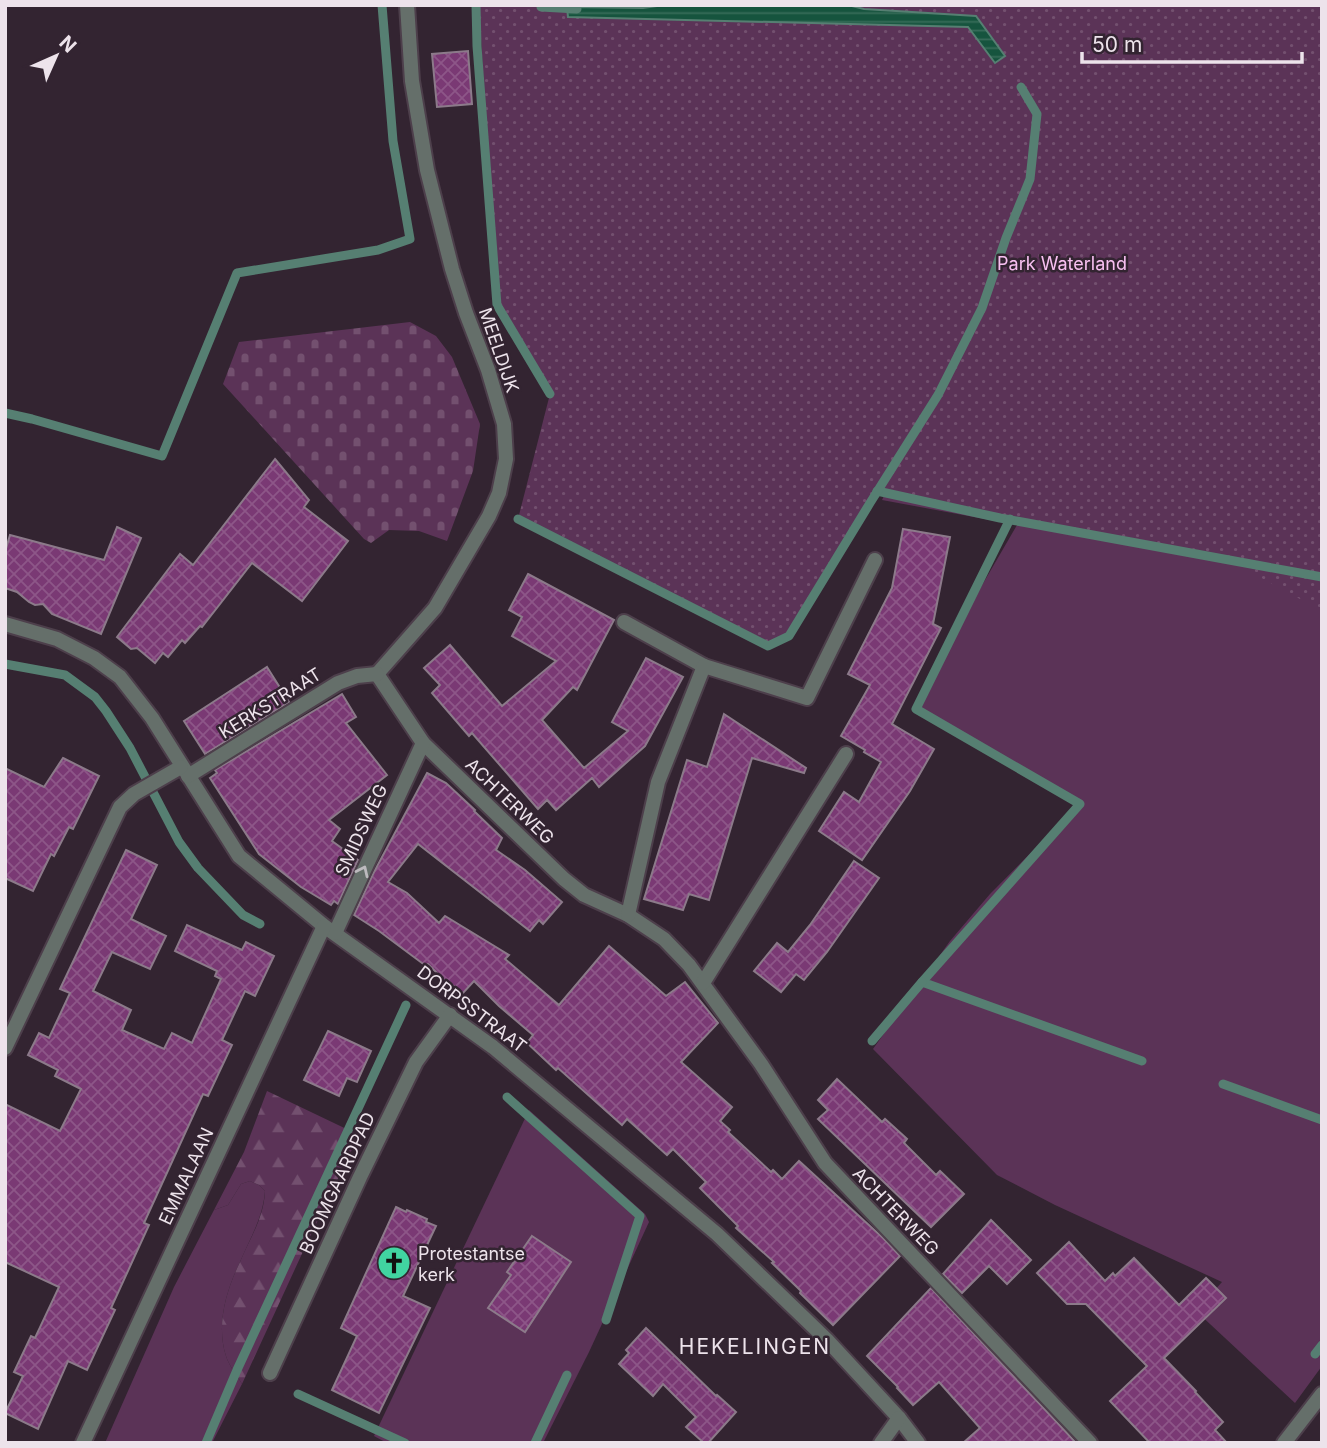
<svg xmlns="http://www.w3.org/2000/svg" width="1327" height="1448" viewBox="0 0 1327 1448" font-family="Inter,sans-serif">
<defs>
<pattern id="forest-firs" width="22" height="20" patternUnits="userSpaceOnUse" patternTransform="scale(1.75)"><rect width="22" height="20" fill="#5b3357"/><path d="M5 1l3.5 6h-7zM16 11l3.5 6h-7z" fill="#73506f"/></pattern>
<pattern id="cemetery-stones" width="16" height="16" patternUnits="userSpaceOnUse" patternTransform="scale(1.75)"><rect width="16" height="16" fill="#5b3357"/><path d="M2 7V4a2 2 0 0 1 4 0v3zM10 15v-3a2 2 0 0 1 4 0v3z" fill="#73506f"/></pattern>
<pattern id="park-dots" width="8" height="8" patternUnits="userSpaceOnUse" patternTransform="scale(1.75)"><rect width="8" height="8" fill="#5b3357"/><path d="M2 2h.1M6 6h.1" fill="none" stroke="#73506f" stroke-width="1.8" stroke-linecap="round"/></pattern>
<pattern id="water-rules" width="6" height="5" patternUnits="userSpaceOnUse" patternTransform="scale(1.75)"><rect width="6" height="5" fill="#16543e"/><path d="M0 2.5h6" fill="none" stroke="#386c5a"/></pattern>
<pattern id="building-cross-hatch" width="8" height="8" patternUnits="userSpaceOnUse" patternTransform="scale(1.75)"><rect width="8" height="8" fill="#7a3974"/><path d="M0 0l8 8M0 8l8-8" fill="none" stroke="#8d5688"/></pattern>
</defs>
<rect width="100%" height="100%" fill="#332431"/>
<g fill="#5b3357">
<path d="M 1322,50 L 1322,1366 L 1295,1403 L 1196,1311 L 1222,1282 L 1055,1205 L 997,1175 L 873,1049 L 950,941 L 990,894 L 1079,804 L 917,714 L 920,700 L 963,618 L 1017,525 L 882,500 L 894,475 Z"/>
<path d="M 529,1110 L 645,1214 L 649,1222 L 589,1352 L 543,1443 L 387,1443 L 374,1436 Z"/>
<path d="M 250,1181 L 259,1185 L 265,1191 C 263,1218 250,1238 240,1262 C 226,1291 216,1325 226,1356 C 229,1366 237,1375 242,1384 L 212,1443 L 105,1443 L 174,1287 L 214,1210 L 228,1205 L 241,1184 Z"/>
</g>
<path fill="url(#forest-firs)" d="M 267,1091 L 359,1135 L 306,1245 L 242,1384 C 237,1375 229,1366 226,1356 C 216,1325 226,1291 240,1262 C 250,1238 264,1218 265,1191 L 259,1185 L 250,1181 L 241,1184 L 228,1205 L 214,1210 L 244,1152 Z"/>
<path fill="url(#cemetery-stones)" d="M 410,322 L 436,336 L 452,357 L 480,424 L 473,471 L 447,541 L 419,531 L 389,530 L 371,543 L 364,539 L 223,384 L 239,342 Z"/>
<path fill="url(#park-dots)" d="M 479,5 L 1322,5 L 1322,611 L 1221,556 L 878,492 L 789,636 L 768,646 L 518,519 L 550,394 L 497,305 Z"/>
<path fill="url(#water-rules)" stroke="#567f72" stroke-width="2" d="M 664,5 L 848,5 L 864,9 L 976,16 L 1005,56 L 995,63 L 968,27 L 568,17 L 567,7 L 643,8 Z"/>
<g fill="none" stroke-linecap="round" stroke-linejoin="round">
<g stroke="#567f72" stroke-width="9">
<path d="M 476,5 L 477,46 L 497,305 L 550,394"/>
<path d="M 541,7 L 577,9"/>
<path d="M 5,413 L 32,419 L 162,456 L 237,273 L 378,250 L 410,239 L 393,141 L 382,5"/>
<path d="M 877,491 L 1000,518 L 1322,577"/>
<path d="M 518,519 L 768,646 L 789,636 L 870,503 L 938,395 L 982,308 L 1006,238 L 1030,179 L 1037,114 L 1021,87"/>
<path d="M 1010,519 L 916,709 L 1080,804 L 922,982 L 1142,1061"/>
<path d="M 5,664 L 65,675 L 95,697 L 106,711 L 130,748 L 179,842 L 198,868 L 243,915 L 260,924"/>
<path d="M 872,1041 L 922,982"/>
<path d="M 1223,1084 L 1322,1120"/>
<path d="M 507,1097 L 640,1216 L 606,1320"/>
<path d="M 1315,1354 L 1322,1345"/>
<path d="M 298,1394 L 405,1443"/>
<path d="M 206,1443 L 237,1370 L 406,1005"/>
<path d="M 535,1443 L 567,1375"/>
</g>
</g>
<g fill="url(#building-cross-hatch)" stroke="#8c7a8a" stroke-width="2">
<path d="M 468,51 L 472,104 L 437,107 L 432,54 Z"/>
<path d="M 275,459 L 309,500 L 304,507 L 348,541 L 302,601 L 252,563 L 202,627 L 200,626 L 185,643 L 182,640 L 168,657 L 163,653 L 155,663 L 137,648 L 131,649 L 117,637 L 180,554 L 193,565 Z"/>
<path d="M 117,527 L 141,538 L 101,634 L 52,614 L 43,604 L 35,605 L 29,602 L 17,592 L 5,588 L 5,552 L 10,535 L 104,560 Z"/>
<path d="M 903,529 L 950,537 L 933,624 L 941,628 L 892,724 L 934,749 L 910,791 L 862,860 L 819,831 L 844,792 L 859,802 L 881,762 L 864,752 L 865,750 L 841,736 L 870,685 L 848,674 L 892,588 Z"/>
<path d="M 528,574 L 614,620 L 577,690 L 573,687 L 542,720 L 584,768 L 628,731 L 612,722 L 646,658 L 683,677 L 645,746 L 599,787 L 592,778 L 556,810 L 547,800 L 538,809 L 472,733 L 469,736 L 432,693 L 440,685 L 424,668 L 450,645 L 502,706 L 556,661 L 512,636 L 522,617 L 509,610 Z"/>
<path d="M 267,667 L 289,702 L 205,754 L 184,721 Z"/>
<path d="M 342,694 L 356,717 L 346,723 L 387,775 L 329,820 L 340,829 L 332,841 L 358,860 L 338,904 L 334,901 L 331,905 L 301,887 L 259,854 L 210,778 L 217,773 L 215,770 Z"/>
<path d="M 724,714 L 806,768 L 804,773 L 752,758 L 709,900 L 689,894 L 683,910 L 644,899 L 687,760 L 707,767 Z"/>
<path d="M 63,758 L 99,776 L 73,829 L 69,827 L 54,856 L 51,854 L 33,891 L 5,878 L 5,768 L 44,787 Z"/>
<path d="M 427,773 L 446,783 L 475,810 L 474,811 L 502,838 L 496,850 L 525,870 L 562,902 L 543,924 L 539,920 L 530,931 L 418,844 L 388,882 L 407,893 L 439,923 L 445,916 L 509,955 L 505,959 L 559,1005 L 609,946 L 666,996 L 685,982 L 718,1023 L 681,1062 L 732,1107 L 720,1121 L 730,1130 L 728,1132 L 771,1172 L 773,1170 L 782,1179 L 799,1161 L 883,1238 L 900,1256 L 833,1325 L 800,1293 L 801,1291 L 772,1263 L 774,1262 L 736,1228 L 738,1226 L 700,1188 L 706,1182 L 673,1149 L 667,1155 L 627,1119 L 622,1125 L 558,1068 L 556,1070 L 527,1043 L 533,1035 L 499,1006 L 474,981 L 463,993 L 442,978 L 428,964 L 426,966 L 379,931 L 354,915 L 374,872 Z"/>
<path d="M 126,850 L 157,865 L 131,919 L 166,936 L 150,969 L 112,952 L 93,991 L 131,1010 L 122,1030 L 164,1049 L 172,1033 L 192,1043 L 221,979 L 215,976 L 217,971 L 175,951 L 187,925 L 242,950 L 246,942 L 274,956 L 255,996 L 245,991 L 222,1040 L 232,1045 L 208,1096 L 203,1094 L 144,1223 L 149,1225 L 111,1308 L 115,1310 L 87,1370 L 68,1361 L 38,1429 L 5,1413 L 23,1376 L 14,1372 L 31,1336 L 35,1338 L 59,1287 L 5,1262 L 5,1104 L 60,1131 L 81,1089 L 55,1076 L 58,1070 L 28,1055 L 39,1033 L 49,1038 L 70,993 L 60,989 Z"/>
<path d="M 854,861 L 879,878 L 827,952 L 804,980 L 796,974 L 781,992 L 754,971 L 777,943 L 788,952 L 810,925 Z"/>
<path d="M 328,1031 L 371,1051 L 357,1082 L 347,1078 L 339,1096 L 304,1080 Z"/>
<path d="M 837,1079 L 882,1122 L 885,1119 L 907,1139 L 904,1143 L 936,1175 L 940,1171 L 964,1194 L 931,1227 L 818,1119 L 828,1110 L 818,1100 Z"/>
<path d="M 396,1207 L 406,1212 L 407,1210 L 427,1219 L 426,1222 L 436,1226 L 403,1296 L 430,1308 L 379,1413 L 332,1390 L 357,1336 L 341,1328 Z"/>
<path d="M 991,1220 L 1031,1260 L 1007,1284 L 989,1266 L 962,1293 L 943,1274 Z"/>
<path d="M 532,1236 L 571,1262 L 525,1332 L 488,1308 L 511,1275 L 507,1272 Z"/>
<path d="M 1069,1242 L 1105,1281 L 1113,1273 L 1115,1276 L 1134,1258 L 1179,1305 L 1206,1278 L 1226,1298 L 1164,1358 L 1196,1391 L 1195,1392 L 1223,1422 L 1215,1430 L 1227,1443 L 1150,1443 L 1110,1401 L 1147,1366 L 1086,1304 L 1067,1304 L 1037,1273 Z"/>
<path d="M 931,1288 L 1066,1432 L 1076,1443 L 963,1443 L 980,1428 L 939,1382 L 913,1405 L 897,1388 L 898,1387 L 867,1356 Z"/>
<path d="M 646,1328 L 716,1396 L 717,1395 L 736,1412 L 708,1443 L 704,1443 L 686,1427 L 696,1417 L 663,1384 L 653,1396 L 619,1364 L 629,1353 L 626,1350 Z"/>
</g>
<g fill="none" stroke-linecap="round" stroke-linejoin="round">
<defs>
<g id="street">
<path d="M 624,622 L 704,666"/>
<path d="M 5,624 L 57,639 L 94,658 L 120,677 L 152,718 L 239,856 L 324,926 L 493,1047 L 717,1234 L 827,1340 L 899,1418 L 918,1443"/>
<path d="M 377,674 L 423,743 L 564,879 L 584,895 L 628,915 L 664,939 L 689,965 L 761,1064 L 825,1163 L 1090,1443"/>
<path d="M 377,674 L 435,608 L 489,516 L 499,493 L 506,459 L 504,424 L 488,370 L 466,313 L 452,269 L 427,170 L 412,81 L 407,5"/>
<path d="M 188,776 L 338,683 L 357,676 L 377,674"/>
<path d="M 628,915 L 658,782 L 704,666 L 807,698 L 875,560"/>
<path d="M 335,933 L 423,743"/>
<path d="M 703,983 L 846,754"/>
<path d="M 5,1048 L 120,807 L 134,794 L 181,767"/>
<path d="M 270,1373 L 360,1177 L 416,1062 L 450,1015"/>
<path d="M 83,1443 L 324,926"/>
<path d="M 881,1443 L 899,1418"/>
<path d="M 1284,1443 L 1322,1394"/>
</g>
</defs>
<use href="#street" stroke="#4d3f4b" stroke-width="18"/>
<use href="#street" stroke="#656f6a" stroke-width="14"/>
</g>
<defs><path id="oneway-chevron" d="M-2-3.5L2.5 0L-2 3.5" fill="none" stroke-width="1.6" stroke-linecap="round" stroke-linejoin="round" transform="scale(1.75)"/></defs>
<use stroke="#bdbabe" href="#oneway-chevron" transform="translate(363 871) rotate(-65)"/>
<defs>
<symbol id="church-disc" viewBox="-11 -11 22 22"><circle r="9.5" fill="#41d4a1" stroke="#332431"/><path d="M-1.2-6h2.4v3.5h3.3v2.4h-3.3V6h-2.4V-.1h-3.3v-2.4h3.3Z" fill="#111"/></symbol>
</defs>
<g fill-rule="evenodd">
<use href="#church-disc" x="375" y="1244" width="38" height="38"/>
</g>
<g text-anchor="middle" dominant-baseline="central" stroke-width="5" stroke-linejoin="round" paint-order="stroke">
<g font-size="18" fill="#f8c0f1" stroke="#332431">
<text x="1062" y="263">Park Waterland</text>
</g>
<g font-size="18" fill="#ede3eb" stroke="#332431">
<text transform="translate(499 350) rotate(71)">MEELDIJK</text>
<text transform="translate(270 703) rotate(-32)">KERKSTRAAT</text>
<text transform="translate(510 801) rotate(44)">ACHTERWEG</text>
<text transform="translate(361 830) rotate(-65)">SMIDSWEG</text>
<text transform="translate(472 1009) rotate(37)">DORPSSTRAAT</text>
<text transform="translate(186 1176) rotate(-65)">EMMALAAN</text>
<text transform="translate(337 1183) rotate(-65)">BOOMGAARDPAD</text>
<text transform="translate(896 1211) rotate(46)">ACHTERWEG</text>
</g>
<g font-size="18" fill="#ede3eb" stroke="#332431" text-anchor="start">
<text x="418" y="1253">Protestantse<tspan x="418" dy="21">kerk</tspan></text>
</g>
<g font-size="21" letter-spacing="2" fill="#ede3eb" stroke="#332431">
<text x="755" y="1346">HEKELINGEN</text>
</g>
</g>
<rect width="1327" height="1448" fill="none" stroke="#ede3eb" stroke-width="14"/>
<g transform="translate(56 56) rotate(45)" stroke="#332431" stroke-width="5" paint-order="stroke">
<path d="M0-5L12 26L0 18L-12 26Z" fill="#ede3eb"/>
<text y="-10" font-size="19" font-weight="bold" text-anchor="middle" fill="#ede3eb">N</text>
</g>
<path d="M1082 52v10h220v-10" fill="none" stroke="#ede3eb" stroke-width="3.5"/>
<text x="1092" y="52" font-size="21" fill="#ede3eb" stroke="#332431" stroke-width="5" paint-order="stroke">50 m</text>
</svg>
